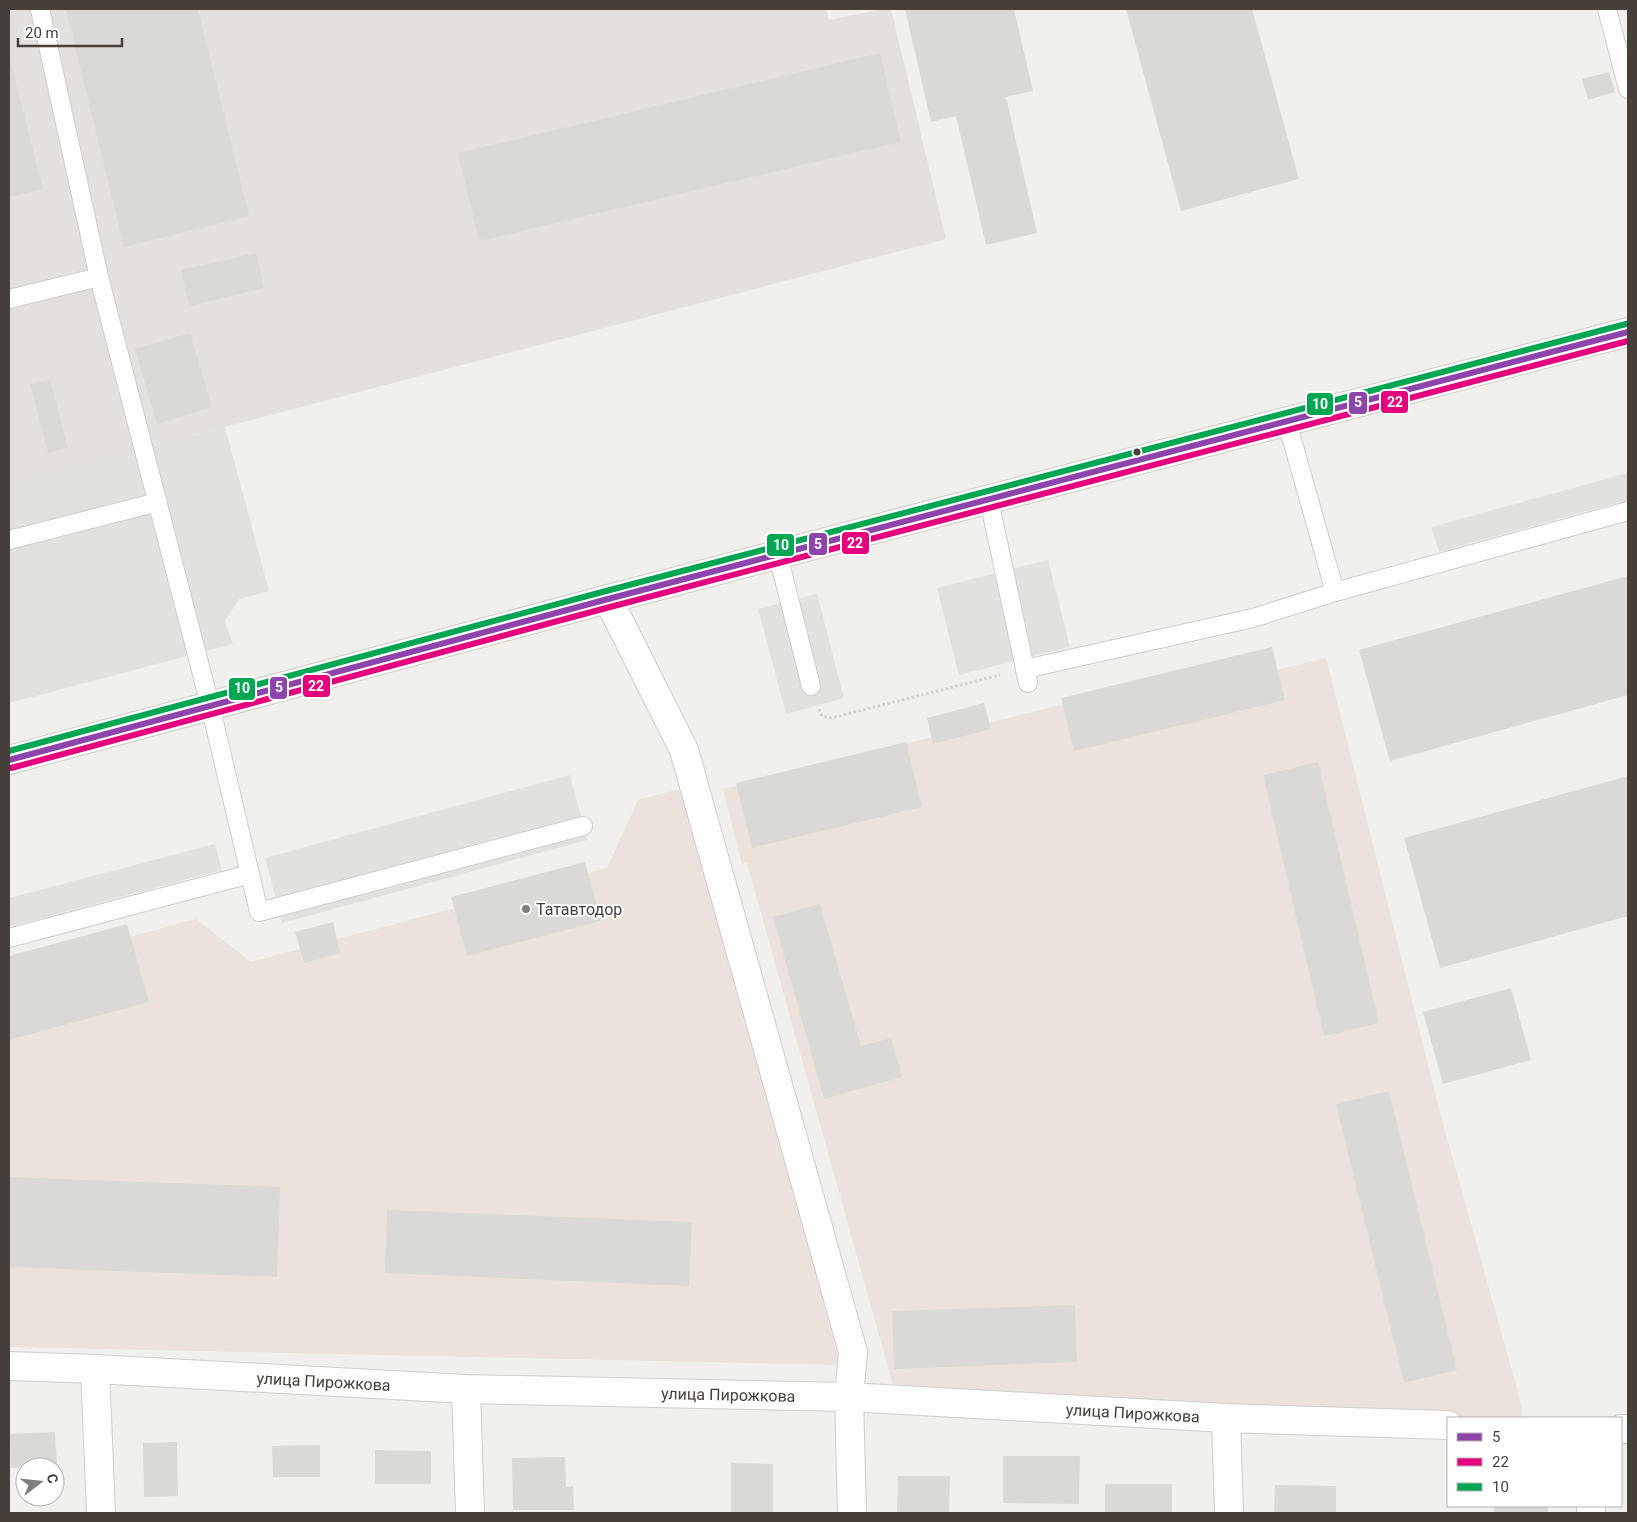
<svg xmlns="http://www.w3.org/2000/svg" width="1637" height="1522" viewBox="0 0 1637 1522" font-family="Roboto,sans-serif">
<rect width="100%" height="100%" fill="#f2f0ed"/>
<g fill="#ece2db">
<path d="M 1326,658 L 1439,1109 L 1521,1403 L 1522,1418 L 1448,1418 L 898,1403 L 747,863 L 742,864 L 723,789 L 1086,699 L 1093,713 Z"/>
<path d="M 687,787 L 840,1365 L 9,1347 L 9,970 L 196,919 L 251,962 L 607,868 L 638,800 Z"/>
</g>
<path fill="#e3e0dd" d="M 9,9 L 826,9 L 829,20 L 882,9 L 891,9 L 946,239 L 9,483 Z"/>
<g fill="#e3e1de">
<path d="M 225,427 L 269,591 L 239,599 L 225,621 L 233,644 L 9,703 L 9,483 Z"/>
<path d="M 1628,473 L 1628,500 L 1439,552 L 1431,527 Z"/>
<path d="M 1048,560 L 1070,647 L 959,675 L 937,588 Z"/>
<path d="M 817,594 L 844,698 L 786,714 L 758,609 Z"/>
<path d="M 570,775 L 587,840 L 282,923 L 265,858 Z"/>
<path d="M 215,844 L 222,870 L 9,927 L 9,898 Z"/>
</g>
<g fill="#dbd9d6">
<path d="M 66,9 L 198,9 L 249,216 L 124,247 Z"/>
<path d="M 905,9 L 1014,9 L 1033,91 L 1006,97 L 1037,233 L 986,245 L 956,116 L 931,122 Z"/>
<path d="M 1126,9 L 1252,9 L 1299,179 L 1181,211 Z"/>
<path d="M 880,53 L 901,142 L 479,241 L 458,153 Z"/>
<path d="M 9,56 L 43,189 L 9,197 Z"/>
<path d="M 1609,72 L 1615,92 L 1588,100 L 1582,79 Z"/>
<path d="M 256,253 L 264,288 L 189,306 L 181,270 Z"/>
<path d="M 190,333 L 212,407 L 157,424 L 135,349 Z"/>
<path d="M 50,379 L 68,448 L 48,453 L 30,384 Z"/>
<path d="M 1628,576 L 1628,695 L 1390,761 L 1359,650 Z"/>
<path d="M 1272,647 L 1285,700 L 1074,751 L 1061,698 Z"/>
<path d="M 984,703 L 991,729 L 933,744 L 927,718 Z"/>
<path d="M 906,742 L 922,807 L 752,848 L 736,783 Z"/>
<path d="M 1318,762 L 1379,1023 L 1324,1036 L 1263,775 Z"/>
<path d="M 1628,776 L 1628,916 L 1440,968 L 1404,838 Z"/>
<path d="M 585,862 L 601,921 L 467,956 L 451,897 Z"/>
<path d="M 820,904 L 861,1046 L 891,1038 L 902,1077 L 824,1099 L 773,917 Z"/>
<path d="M 333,922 L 340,953 L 304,963 L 295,932 Z"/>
<path d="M 127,924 L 149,1002 L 9,1040 L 9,956 Z"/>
<path d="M 1511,988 L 1531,1060 L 1443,1084 L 1423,1012 Z"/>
<path d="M 1389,1091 L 1457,1370 L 1404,1383 L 1336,1104 Z"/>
<path d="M 9,1177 L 280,1187 L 277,1277 L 9,1267 Z"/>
<path d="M 387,1210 L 692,1222 L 689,1286 L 385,1273 Z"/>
<path d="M 1075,1305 L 1077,1362 L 894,1369 L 892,1311 Z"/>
<path d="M 55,1432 L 57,1466 L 11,1468 L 10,1434 Z"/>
<path d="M 177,1442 L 178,1496 L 144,1497 L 143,1443 Z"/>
<path d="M 320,1445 L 320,1477 L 273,1477 L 272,1446 Z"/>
<path d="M 375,1450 L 431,1451 L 431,1484 L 375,1484 Z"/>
<path d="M 1003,1456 L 1080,1456 L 1079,1504 L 1003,1503 Z"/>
<path d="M 565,1457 L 566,1487 L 573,1486 L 574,1510 L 513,1510 L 512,1458 Z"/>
<path d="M 731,1463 L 773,1464 L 773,1513 L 731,1513 Z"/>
<path d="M 898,1476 L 950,1476 L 949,1513 L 897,1513 Z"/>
<rect x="1105" y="1484" width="67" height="29"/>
<path d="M 1275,1485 L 1336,1486 L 1336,1513 L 1274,1513 Z"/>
<rect x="1494" y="1506" width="54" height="7"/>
</g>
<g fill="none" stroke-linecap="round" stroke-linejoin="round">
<defs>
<g id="service">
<path d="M 40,9 L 99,277 L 210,705 L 259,912 L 583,826"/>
<path d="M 1607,9 L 1628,89"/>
<path d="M 9,299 L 99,277"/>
<path d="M 1287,422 L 1335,592"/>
<path d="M 989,500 L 1028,683"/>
<path d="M 9,540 L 158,502"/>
<path d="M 778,555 L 811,686"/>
<path d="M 1025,669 L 1253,618 L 1335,592 L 1628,511"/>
<path d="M 9,938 L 250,874"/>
</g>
<g id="minor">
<path d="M 608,599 L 684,750 L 853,1352 L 849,1397 L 852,1513"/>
<path id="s1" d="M 9,1366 L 95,1369 L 466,1389 L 849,1397 L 1226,1418 L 1448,1425"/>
<path d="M 95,1369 L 101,1513"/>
<path d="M 466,1389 L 470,1513"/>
<path d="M 1226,1418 L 1229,1513"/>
<path d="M 1621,1429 L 1628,1429"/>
<path d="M 1591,1506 L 1591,1513"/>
</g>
<path id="secondary" d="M 9,760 L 608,599 L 1628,332"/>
</defs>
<use href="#service" stroke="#d0cdca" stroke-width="20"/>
<use href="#minor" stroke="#d0cdca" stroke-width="30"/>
<use href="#secondary" stroke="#d3cec8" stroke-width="30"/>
<path stroke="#d2d0cb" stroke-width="3" stroke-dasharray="2.5 2.5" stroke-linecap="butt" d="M 819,709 L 822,716 L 831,718 L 1000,675"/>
<use href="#service" stroke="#fdfdfc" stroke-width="18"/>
<use href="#minor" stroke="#fdfdfc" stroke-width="28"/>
<use href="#secondary" stroke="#f6f4f1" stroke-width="28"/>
<defs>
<path id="bus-1" d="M 9,760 L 608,599 L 1628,332"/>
<path id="bus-2" d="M 11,768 L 610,607 L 1628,341"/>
<path id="bus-3" d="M 9,751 L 606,591 L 1626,324"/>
</defs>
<use href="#bus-1" stroke="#fff" stroke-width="10"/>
<use href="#bus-2" stroke="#fff" stroke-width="10"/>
<use href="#bus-3" stroke="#fff" stroke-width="10"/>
<use href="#bus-1" stroke="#8e44ad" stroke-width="6"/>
<use href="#bus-2" stroke="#e5007d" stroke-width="6"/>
<use href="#bus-3" stroke="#00a651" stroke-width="6"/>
</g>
<circle fill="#47403a" stroke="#fff" stroke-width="2" cx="1137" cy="452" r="4.5"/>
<circle fill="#837e79" stroke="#fff" stroke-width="2" cx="526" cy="909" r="5"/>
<g text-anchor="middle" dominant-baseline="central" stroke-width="4" stroke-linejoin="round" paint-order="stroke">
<g font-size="16" fill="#47403a" stroke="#fff" text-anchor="start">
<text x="536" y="909">Татавтодор</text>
</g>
<g font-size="16" fill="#47403a" stroke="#fff">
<text stroke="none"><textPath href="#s1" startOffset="315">улица Пирожкова</textPath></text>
<text stroke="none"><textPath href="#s1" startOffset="720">улица Пирожкова</textPath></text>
<text stroke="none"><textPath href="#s1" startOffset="1125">улица Пирожкова</textPath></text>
</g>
</g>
<g stroke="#fff" stroke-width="2">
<rect x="1380" y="390" width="29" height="24" rx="5" fill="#e5007d"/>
<rect x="1348" y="391" width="20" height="24" rx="5" fill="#8e44ad"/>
<rect x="1306" y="392" width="28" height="24" rx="5" fill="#00a651"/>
<rect x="841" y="531" width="29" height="24" rx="5" fill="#e5007d"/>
<rect x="808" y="532" width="20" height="24" rx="5" fill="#8e44ad"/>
<rect x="766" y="533" width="29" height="24" rx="5" fill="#00a651"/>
<rect x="302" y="674" width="29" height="24" rx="5" fill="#e5007d"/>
<rect x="269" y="676" width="19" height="24" rx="5" fill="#8e44ad"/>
<rect x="228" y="677" width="28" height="24" rx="5" fill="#00a651"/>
</g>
<g font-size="14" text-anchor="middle" font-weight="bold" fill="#fff">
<text x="1395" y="407">22</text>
<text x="1358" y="407">5</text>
<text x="1320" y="409">10</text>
<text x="855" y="548">22</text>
<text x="818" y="549">5</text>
<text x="781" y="550">10</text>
<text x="316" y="691">22</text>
<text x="279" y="692">5</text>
<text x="242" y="693">10</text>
</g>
<rect width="1637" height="1522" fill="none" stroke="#47403a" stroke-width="20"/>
<rect x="1447" y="1417" width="175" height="90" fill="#ffffff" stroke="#b5b3b0"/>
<rect x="1457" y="1433" width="25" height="8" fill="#8e44ad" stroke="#b5b3b0"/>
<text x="1492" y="1442" font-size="15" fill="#47403a">5</text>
<rect x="1457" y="1458" width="25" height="8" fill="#e5007d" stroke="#b5b3b0"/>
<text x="1492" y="1467" font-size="15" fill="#47403a">22</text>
<rect x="1457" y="1483" width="25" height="8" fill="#00a651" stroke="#b5b3b0"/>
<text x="1492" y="1492" font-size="15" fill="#47403a">10</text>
<g transform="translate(40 1482) rotate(74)"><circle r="24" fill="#ffffff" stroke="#b5b3b0"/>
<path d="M0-4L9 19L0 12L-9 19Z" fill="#837e79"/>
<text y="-8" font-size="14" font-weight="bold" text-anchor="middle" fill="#47403a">С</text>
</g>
<path d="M18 38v8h104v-8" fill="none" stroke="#47403a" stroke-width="2.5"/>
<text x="25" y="38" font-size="15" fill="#47403a" stroke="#ffffff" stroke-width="4" paint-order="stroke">20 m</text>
</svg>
